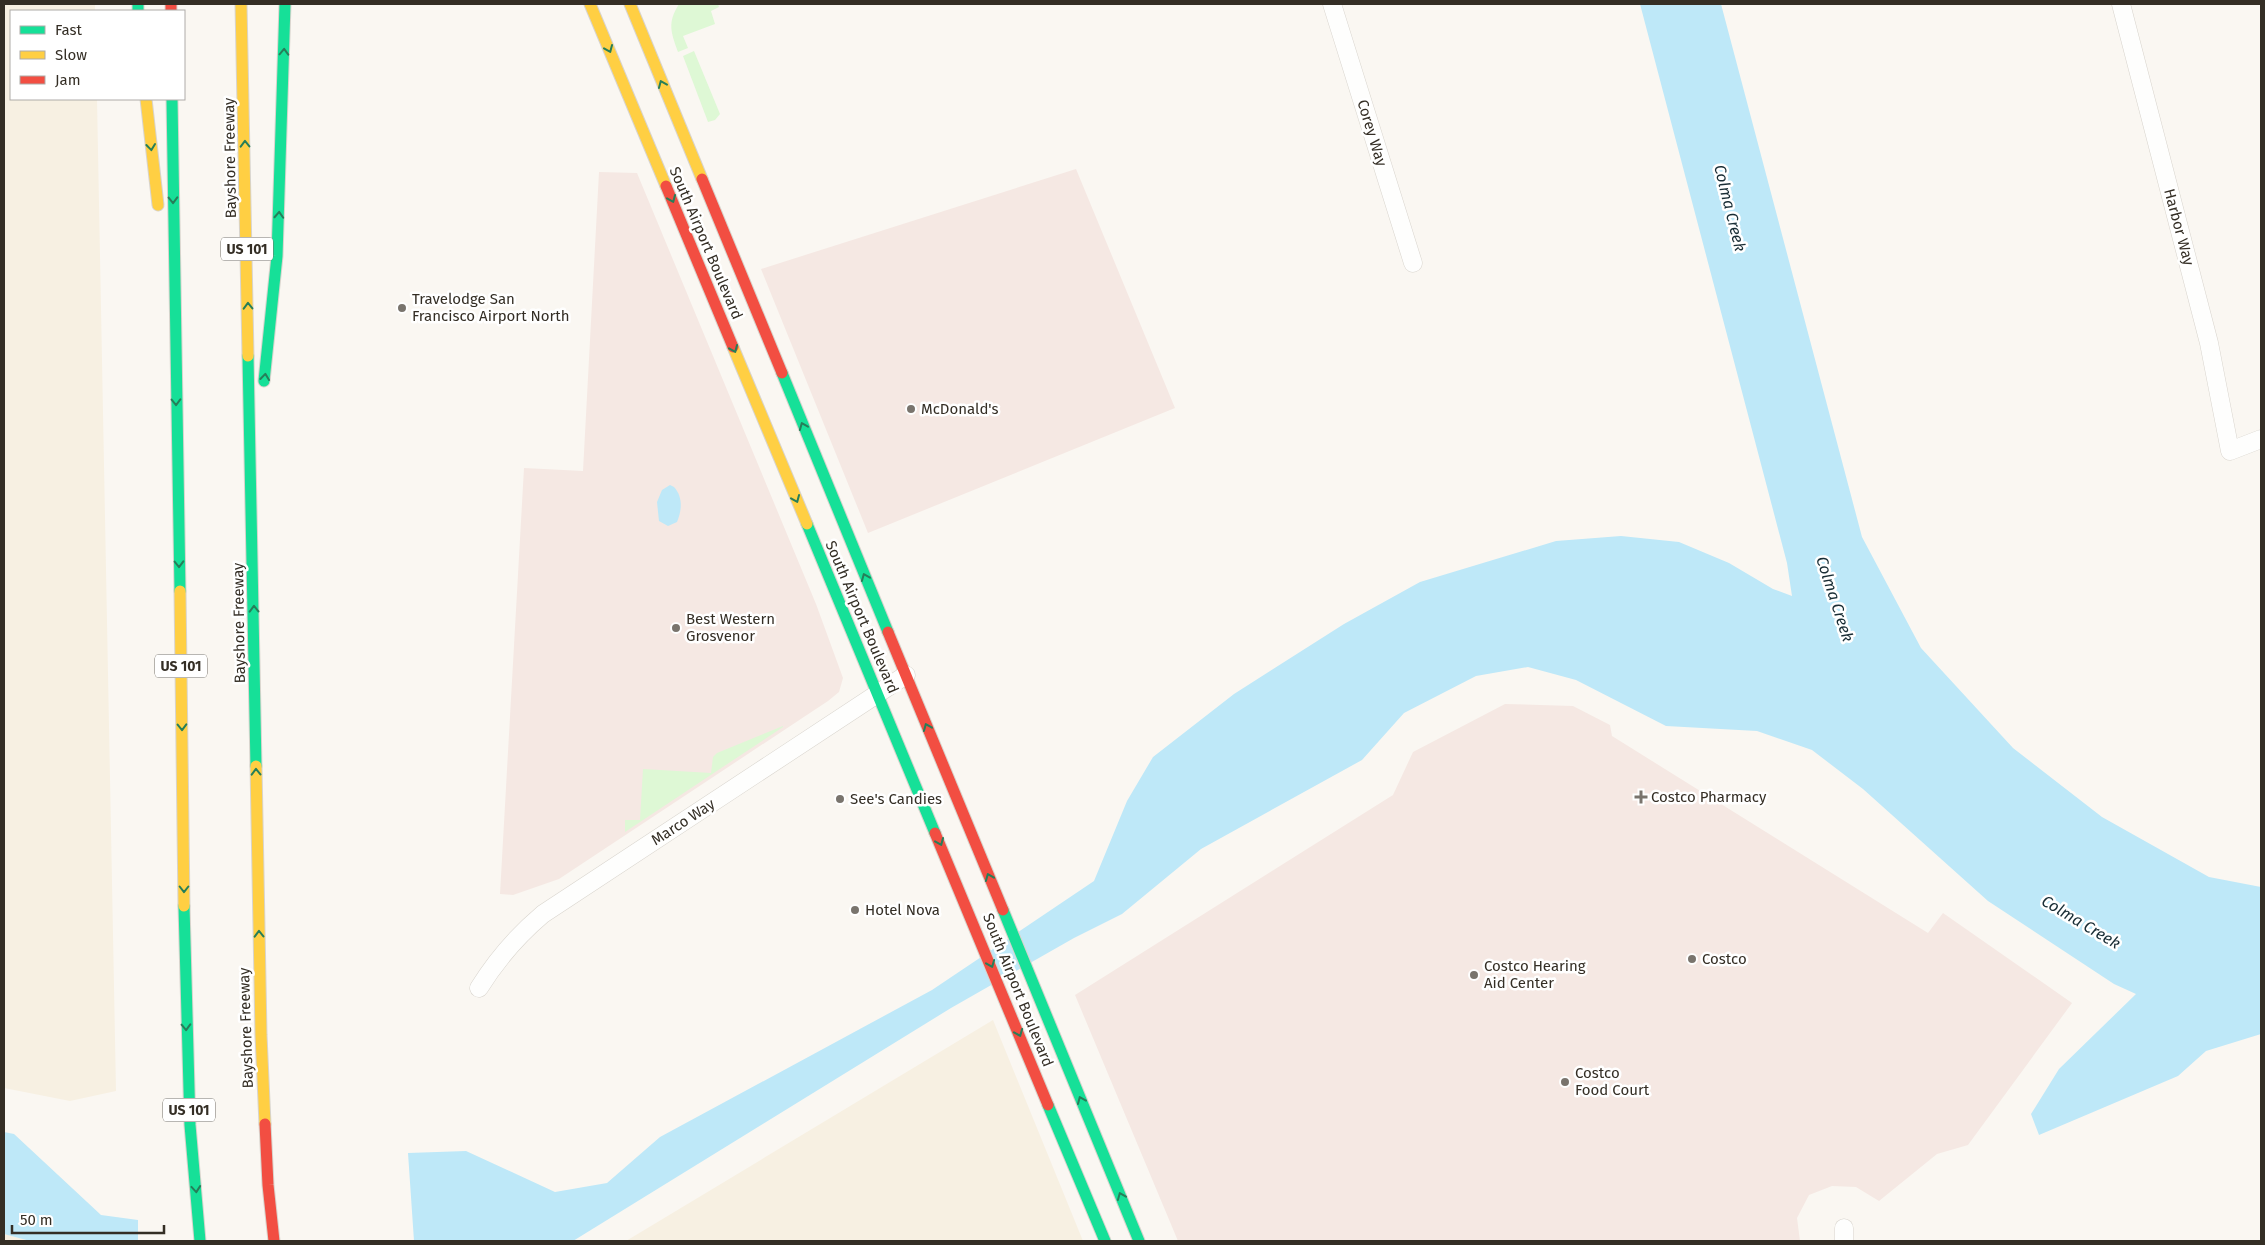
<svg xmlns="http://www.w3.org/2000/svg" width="2265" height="1245" viewBox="0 0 2265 1245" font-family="'Fira Sans',sans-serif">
<rect width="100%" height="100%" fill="#faf7f2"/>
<g fill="#f5e8e3">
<path d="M 1076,169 L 1175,408 L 868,533 L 761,269 Z"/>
<path d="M 599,172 L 637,173 L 816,604 L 843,678 L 839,692 L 828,701 L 559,879 L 513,895 L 500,894 L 524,468 L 583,471 Z"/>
<path d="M 1505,704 L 1573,706 L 1610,725 L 1612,736 L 1928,933 L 1943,913 L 2072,1003 L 1968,1145 L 1937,1154 L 1879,1201 L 1856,1187 L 1832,1186 L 1809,1195 L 1797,1218 L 1800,1241 L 1178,1241 L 1075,995 L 1393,795 L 1413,752 Z"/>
</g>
<g fill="#f7f0e2">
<path d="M 4,4 L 95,4 L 95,11 L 11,11 L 11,99 L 97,99 L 116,1091 L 70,1101 L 4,1088 Z"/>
<path d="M 993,1020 L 1083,1241 L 626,1241 Z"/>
<path d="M 4,1234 L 30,1241 L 4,1241 Z"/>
</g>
<g fill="#def8d5">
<path d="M 679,4 L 718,4 L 719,7 L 711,11 L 715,24 L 683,36 L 688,48 L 678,52 C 671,32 667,23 679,4 Z"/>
<path d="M 694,51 L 720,114 L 715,120 L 708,122 L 683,56 Z"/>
<path d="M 783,726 L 783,727 L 625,832 L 625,820 L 640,820 L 643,769 L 711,773 L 713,757 L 717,753 Z"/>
</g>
<g fill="#bee8f8">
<path d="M 1640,4 L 1721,4 L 1862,537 L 1921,648 L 2013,748 L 2102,817 L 2209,877 L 2261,887 L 2261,1034 L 2206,1051 L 2178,1076 L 2039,1135 L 2031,1114 L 2059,1069 L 2136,994 L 2114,984 L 1988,901 L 1863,789 L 1812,750 L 1757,731 L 1666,726 L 1576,680 L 1528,667 L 1476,676 L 1404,713 L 1362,760 L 1201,849 L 1122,914 L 1074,938 L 951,1008 L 573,1241 L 414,1241 L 408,1153 L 466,1151 L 555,1192 L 607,1183 L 660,1137 L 932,990 L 1094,881 L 1127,801 L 1153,757 L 1234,694 L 1344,624 L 1420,582 L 1556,541 L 1621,536 L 1679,542 L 1729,563 L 1773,589 L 1792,596 L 1787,563 Z"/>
<path d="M 670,485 L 674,487 C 683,497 682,510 677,522 L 668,526 L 659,521 L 657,502 L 662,490 Z"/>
<path d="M 4,1132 L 14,1134 L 101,1215 L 138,1220 L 138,1241 L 30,1241 L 4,1234 Z"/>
</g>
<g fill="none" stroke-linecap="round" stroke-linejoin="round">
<defs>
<g id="street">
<path d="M 1332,4 L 1413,263"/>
<path d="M 2121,4 L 2209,343 L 2230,451 L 2261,439"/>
<path d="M 479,988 C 497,959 517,936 543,914 L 906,675"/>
<path d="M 1844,1228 L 1844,1241"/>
</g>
<g id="fast">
<path d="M 138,4 L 138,11"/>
<path d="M 172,99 L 180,591"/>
<path d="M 248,356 L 256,766"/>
<path d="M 782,373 L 888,632"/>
<path d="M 264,381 L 277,256 L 285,4"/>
<path d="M 807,524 L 935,833"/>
<path d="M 184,906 L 190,1125 L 200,1241"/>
<path d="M 1003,910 L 1139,1241"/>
<path d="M 1048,1105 L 1105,1241"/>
</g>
<g id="slow">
<path d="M 241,4 L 248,356"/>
<path d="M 590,4 L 666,186"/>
<path d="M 630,4 L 702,179"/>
<path d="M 146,99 L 158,205"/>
<path d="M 733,347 L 807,524"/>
<path d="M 180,591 L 184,906"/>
<path d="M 256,766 L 261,1035 L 265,1124"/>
</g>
<g id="jam">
<path d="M 171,4 L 171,11"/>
<path d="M 702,179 L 782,373"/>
<path d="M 666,186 L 733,347"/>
<path d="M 888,632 L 1003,910"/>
<path d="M 935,833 L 1048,1105"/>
<path d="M 265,1124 L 268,1185 L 274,1241"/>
</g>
</defs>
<use href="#street" stroke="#d8d4cd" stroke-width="19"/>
<use href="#fast" stroke="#d8d4cd" stroke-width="13"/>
<use href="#slow" stroke="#d8d4cd" stroke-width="13"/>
<use href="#jam" stroke="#d8d4cd" stroke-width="13"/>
<use href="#street" stroke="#fefefd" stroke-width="18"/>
<use href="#fast" stroke="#16e098" stroke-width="11"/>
<use href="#slow" stroke="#ffcf43" stroke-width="11"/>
<use href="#jam" stroke="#f24e42" stroke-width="11"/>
</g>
<defs><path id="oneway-chevron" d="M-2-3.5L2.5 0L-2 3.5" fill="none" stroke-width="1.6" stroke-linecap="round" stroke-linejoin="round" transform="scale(1.25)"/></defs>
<g stroke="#267e59">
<use href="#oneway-chevron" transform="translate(609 49) rotate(67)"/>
<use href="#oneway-chevron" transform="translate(284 52) rotate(-88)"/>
<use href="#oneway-chevron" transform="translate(662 84) rotate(-113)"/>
<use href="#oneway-chevron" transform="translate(245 144) rotate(-91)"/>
<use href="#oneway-chevron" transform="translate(151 147) rotate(83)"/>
<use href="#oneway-chevron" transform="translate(672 199) rotate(67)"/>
<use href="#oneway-chevron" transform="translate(173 200) rotate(89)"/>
<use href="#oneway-chevron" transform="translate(279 215) rotate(-87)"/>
<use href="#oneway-chevron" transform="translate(248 306) rotate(-91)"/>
<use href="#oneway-chevron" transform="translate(734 349) rotate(67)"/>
<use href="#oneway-chevron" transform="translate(265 377) rotate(-84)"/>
<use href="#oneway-chevron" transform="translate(176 402) rotate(89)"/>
<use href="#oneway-chevron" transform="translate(803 426) rotate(-112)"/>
<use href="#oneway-chevron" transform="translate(796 499) rotate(67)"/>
<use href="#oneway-chevron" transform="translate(179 564) rotate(89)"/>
<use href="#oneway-chevron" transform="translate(865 577) rotate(-112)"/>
<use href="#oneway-chevron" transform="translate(254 609) rotate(-91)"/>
<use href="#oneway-chevron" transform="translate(182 727) rotate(89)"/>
<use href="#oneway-chevron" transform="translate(927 727) rotate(-112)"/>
<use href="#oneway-chevron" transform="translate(256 772) rotate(-91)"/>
<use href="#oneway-chevron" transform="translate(940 842) rotate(67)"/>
<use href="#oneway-chevron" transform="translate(989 877) rotate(-112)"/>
<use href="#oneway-chevron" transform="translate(184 889) rotate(90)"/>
<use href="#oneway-chevron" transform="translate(259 934) rotate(-91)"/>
<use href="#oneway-chevron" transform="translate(991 964) rotate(68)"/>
<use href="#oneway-chevron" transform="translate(186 1027) rotate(88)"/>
<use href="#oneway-chevron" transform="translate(1019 1033) rotate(68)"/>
<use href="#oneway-chevron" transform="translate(1081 1100) rotate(-113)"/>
<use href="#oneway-chevron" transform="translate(196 1189) rotate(85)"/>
<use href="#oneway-chevron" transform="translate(1121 1196) rotate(-112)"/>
</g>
<g fill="#79746d" stroke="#fff" stroke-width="2">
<circle cx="402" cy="308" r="5"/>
<circle cx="911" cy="409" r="5"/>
<circle cx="676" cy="628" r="5"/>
<path d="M1638.5 789.5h5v5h5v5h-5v5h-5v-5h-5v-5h5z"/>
<circle cx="840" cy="799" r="5"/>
<circle cx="855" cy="910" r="5"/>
<circle cx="1692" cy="959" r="5"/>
<circle cx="1474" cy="975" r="5"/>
<circle cx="1565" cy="1082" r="5"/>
</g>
<g text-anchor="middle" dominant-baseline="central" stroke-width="5" stroke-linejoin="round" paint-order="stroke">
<g fill="#fff" stroke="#716d66" stroke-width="1">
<rect x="221" y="237.5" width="52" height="23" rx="4"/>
<rect x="155" y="654.5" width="52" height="23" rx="4"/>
<rect x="163" y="1098.5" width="52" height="23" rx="4"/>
</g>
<g font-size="14" font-weight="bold" fill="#342e25">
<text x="247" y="249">US 101</text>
<text x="181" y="666">US 101</text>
<text x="189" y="1110">US 101</text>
</g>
<g font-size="15" fill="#342e25" stroke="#fff">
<text transform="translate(1372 133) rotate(73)">Corey Way</text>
<text transform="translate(230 158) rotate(-91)">Bayshore Freeway</text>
<text transform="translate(2179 227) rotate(75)">Harbor Way</text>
<text transform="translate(706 243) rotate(67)">South Airport Boulevard</text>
<text transform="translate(862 617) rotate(67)">South Airport Boulevard</text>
<text transform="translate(239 623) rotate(-91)">Bayshore Freeway</text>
<text transform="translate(683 822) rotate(-33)">Marco Way</text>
<text transform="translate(1018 990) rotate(68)">South Airport Boulevard</text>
<text transform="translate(246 1028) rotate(-92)">Bayshore Freeway</text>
</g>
<g font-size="15" fill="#342e25" stroke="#fff" text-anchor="start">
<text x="412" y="299">Travelodge San<tspan x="412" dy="17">Francisco Airport North</tspan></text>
<text x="921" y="409">McDonald's</text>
<text x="686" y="619">Best Western<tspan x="686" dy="17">Grosvenor</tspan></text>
<text x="1651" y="797">Costco Pharmacy</text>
<text x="850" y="799">See's Candies</text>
<text x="865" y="910">Hotel Nova</text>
<text x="1702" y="959">Costco</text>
<text x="1484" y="966">Costco Hearing<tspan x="1484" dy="17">Aid Center</tspan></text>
<text x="1575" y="1073">Costco<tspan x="1575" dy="17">Food Court</tspan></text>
</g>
<g font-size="16" font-style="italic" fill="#192d35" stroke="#fff">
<text transform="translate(1730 208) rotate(76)">Colma Creek</text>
<text transform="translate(1835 599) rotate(72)">Colma Creek</text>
<text transform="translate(2081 922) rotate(31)">Colma Creek</text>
</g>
</g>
<rect width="2265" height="1245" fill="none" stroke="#342e25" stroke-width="10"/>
<rect x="10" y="10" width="175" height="90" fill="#ffffff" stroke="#aeaba8"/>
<rect x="20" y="26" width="25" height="8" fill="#16e098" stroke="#aeaba8"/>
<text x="55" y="35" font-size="15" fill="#342e25">Fast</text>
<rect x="20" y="51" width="25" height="8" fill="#ffcf43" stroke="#aeaba8"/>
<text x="55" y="60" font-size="15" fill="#342e25">Slow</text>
<rect x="20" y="76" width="25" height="8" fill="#f24e42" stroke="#aeaba8"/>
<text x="55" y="85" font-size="15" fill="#342e25">Jam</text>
<path d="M12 1225v8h152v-8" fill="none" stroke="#342e25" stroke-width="2.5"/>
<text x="20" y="1225" font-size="15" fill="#342e25" stroke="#ffffff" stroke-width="4" paint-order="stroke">50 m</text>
</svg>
